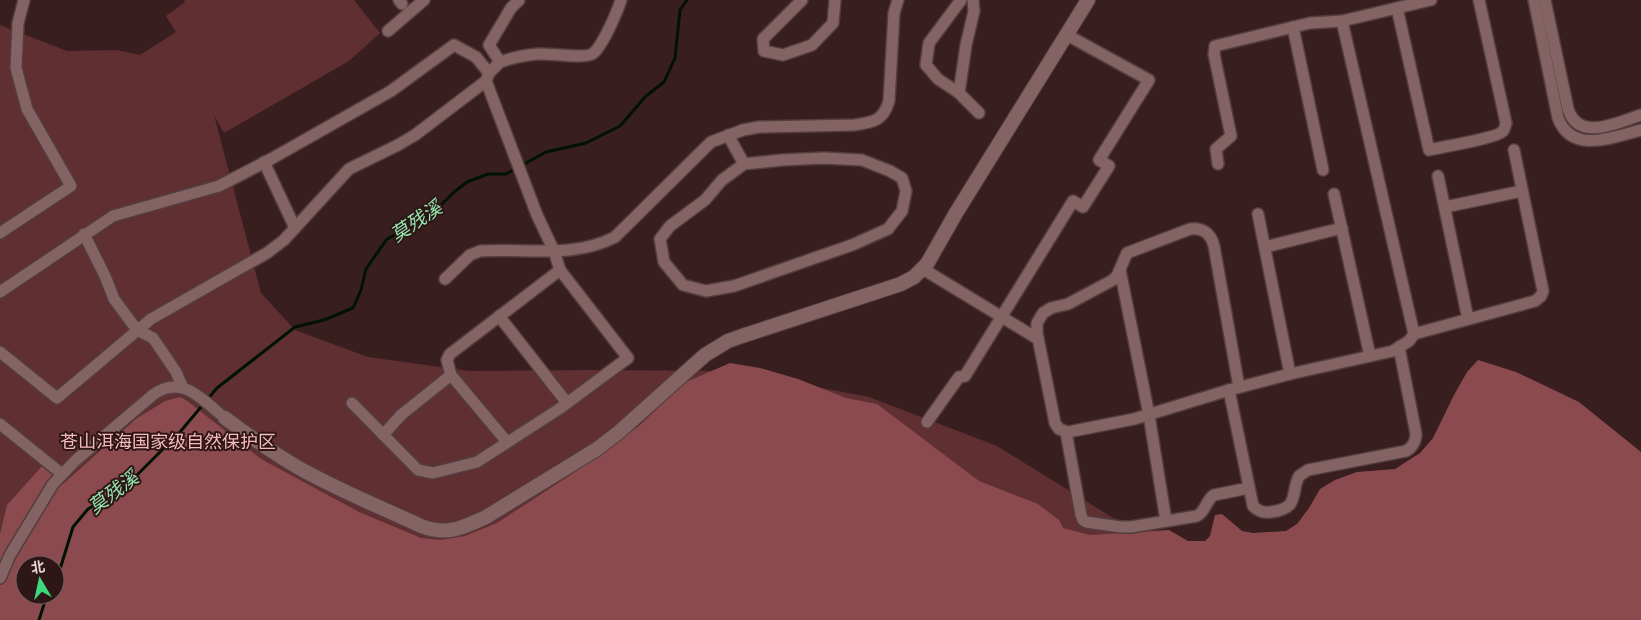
<svg xmlns="http://www.w3.org/2000/svg" width="1641" height="620" viewBox="0 0 1641 620" font-family="'PT Sans','Noto Sans SC',sans-serif">
<rect width="100%" height="100%" fill="#391e1f"/>
<path fill="#602f32" fill-rule="evenodd" d="M 184,0 L 354,0 L 380,33 L 349,61 L 224,133 L 214,115 L 261,293 L 295,330 L 368,357 L 469,371 L 589,370 L 731,371 L 869,397 L 997,446 L 1110,516 L 1204,580 L 0,620 L 0,25 L 67,51 L 117,50 L 140,55 L 176,32 L 166,16 L 185,2 ZM 25,565 L 55,565 L 55,595 L 25,595 Z"/>
<path fill="#8b4b4e" fill-rule="evenodd" d="M 1478,360 L 1516,372 L 1579,402 L 1641,452 L 1641,620 L 0,620 L 0,534 L 7,505 L 42,466 L 63,484 L 136,419 L 165,401 L 180,397 L 186,400 L 261,459 L 359,512 L 421,538 L 440,540 L 465,536 L 497,523 L 575,472 L 639,426 L 684,383 L 730,363 L 760,368 L 798,379 L 846,398 L 877,404 L 979,481 L 1038,504 L 1059,520 L 1063,528 L 1090,535 L 1169,530 L 1188,541 L 1205,541 L 1210,536 L 1215,515 L 1222,514 L 1242,531 L 1253,533 L 1286,531 L 1297,524 L 1309,508 L 1320,489 L 1335,480 L 1357,472 L 1395,469 L 1420,453 L 1433,438 L 1454,395 L 1467,372 ZM 25,565 L 55,565 L 55,595 L 25,595 Z"/>
<g fill="none" stroke-linecap="round" stroke-linejoin="round">
<g stroke="#001303" stroke-width="3">
<path d="M 55,578 L 61,566 L 73,527 L 88,509 L 126,486 L 180,432 L 217,388 L 295,327 L 324,320 L 353,308 L 361,290 L 366,269 L 387,239 L 431,215 L 454,192 L 467,182 L 488,174 L 506,174 L 546,152 L 586,143 L 620,126 L 646,96 L 664,82 L 675,58 L 680,10 L 687,0"/>
<path d="M 39,620 L 47,595"/>
</g>
<defs>
<g id="minor">
<path d="M 399,0 L 402,4"/>
<path d="M 519,0 L 511,8 L 489,45 L 500,62 C 512,58 524,55 538,54 C 549,53 583,59 592,54 C 602,48 617,12 621,0"/>
<path d="M 802,0 L 763,39 L 764,51 L 783,55 L 812,45 L 833,23 L 835,0"/>
<path d="M 961,0 L 929,43 L 926,65 L 938,79 L 959,93 L 979,113"/>
<path d="M 1534,0 L 1558,118 C 1572,155 1613,137 1641,130"/>
<path d="M 1545,0 L 1568,109 C 1579,143 1618,122 1641,115"/>
<path d="M 1397,8 L 1429,150 C 1441,147 1498,138 1503,131 C 1505,129 1505,126 1506,123 L 1479,0"/>
<path d="M 1342,21 L 1414,334"/>
<path d="M 1293,27 L 1323,170"/>
<path d="M 388,31 L 424,0"/>
<path d="M 959,93 L 966,45 L 974,11 L 973,0"/>
<path d="M 728,135 L 744,164 L 722,180 L 705,200 L 670,226 L 660,239 L 664,262 L 683,285 L 706,291 L 734,286 L 852,245 L 888,229 L 902,211 L 906,191 L 902,178 L 890,171 L 862,160 L 824,158 L 782,160 L 744,164"/>
<path d="M 264,162 L 295,228"/>
<path d="M 1218,164 L 1216,149 L 1231,136 L 1214,54 L 1215,46 L 1310,23 L 1342,21 L 1431,0"/>
<path d="M 1438,176 L 1468,319"/>
<path d="M 1334,194 L 1370,356"/>
<path d="M 1445,207 L 1522,191"/>
<path d="M 1258,214 L 1290,374"/>
<path d="M 0,233 L 71,186 L 27,109 L 16,68 L 18,23 L 24,0"/>
<path d="M 84,234 L 105,276 L 114,299 L 137,330 L 153,338 L 176,372 L 183,388"/>
<path d="M 1265,247 L 1342,228"/>
<path d="M 923,269 L 1038,339"/>
<path d="M 1120,270 L 1149,415 L 1166,521"/>
<path d="M 445,279 L 470,255 L 480,251 C 524,248 573,259 615,237 L 711,142 L 743,130 L 759,127 L 854,125 C 874,122 883,121 889,101 L 894,13 L 898,0"/>
<path d="M 0,292 L 113,216 L 219,186 L 271,159 L 391,91 L 454,45 L 476,57 L 489,73"/>
<path d="M 499,316 L 567,403"/>
<path d="M 0,352 L 57,398 L 151,319 L 267,253 L 284,240 L 349,169 L 398,145 L 415,135 L 486,81"/>
<path d="M 451,375 L 447,360 L 450,354 L 560,270"/>
<path d="M 1239,387 L 1214,246 C 1211,234 1203,227 1190,229 L 1127,253 L 1117,276 L 1113,280 L 1068,304 L 1051,308 L 1043,313 L 1037,323 L 1037,333 L 1055,423 L 1059,429 L 1068,432 L 1134,419 L 1229,390 L 1290,374 L 1393,351 L 1409,341 L 1414,334 L 1535,301 L 1541,296 L 1543,291 L 1514,150"/>
<path d="M 1229,390 L 1253,506 C 1259,512 1264,513 1271,512 C 1300,508 1290,495 1299,476 L 1308,470 L 1406,451 C 1412,448 1416,441 1416,434 L 1399,347"/>
<path d="M 352,403 L 418,470 L 433,473 L 477,462 L 559,409 L 628,358 L 560,270 L 554,251 L 537,215 L 486,81 L 489,73 L 500,62"/>
<path d="M 927,422 L 959,377 L 965,376 L 1073,201 L 1083,207 L 1109,166 L 1099,160 L 1149,80 L 1067,35"/>
<path d="M 0,424 L 62,474"/>
<path d="M 1066,432 L 1081,515 L 1083,520 L 1086,522 L 1121,527 L 1131,527 L 1197,516 C 1206,511 1206,500 1214,495 L 1249,488"/>
<path d="M 383,435 L 401,415 L 451,375 L 507,442"/>
<path d="M 0,578 L 10,555 L 53,484 L 76,460 L 154,394 C 183,374 203,401 225,418"/>
</g>
<path id="tertiary" d="M 225,418 C 249,436 273,453 299,468 C 338,490 380,507 421,526 C 447,536 462,528 486,517 L 597,449 L 619,432 L 705,355 L 728,341 L 742,336 L 901,284 L 914,277 L 927,264 L 956,213 L 1088,0"/>
</defs>
<use href="#minor" stroke="#533d3e" stroke-width="14"/>
<use href="#tertiary" stroke="#533d3e" stroke-width="16"/>
<use href="#minor" stroke="#836364" stroke-width="11"/>
<use href="#tertiary" stroke="#836364" stroke-width="14"/>
</g>
<g text-anchor="middle" dominant-baseline="central" stroke-width="4" stroke-linejoin="round" paint-order="stroke">
<g font-size="18" fill="#f7bbbc" stroke="#2e1516">
<text x="168" y="441">苍山洱海国家级自然保护区</text>
</g>
<g font-size="19" font-style="italic" fill="#92e6ab" stroke="#2e1516">
<text transform="translate(416 221) rotate(-34)">莫残溪</text>
<text transform="translate(113 492) rotate(-37)">莫残溪</text>
</g>
</g>
<g transform="translate(40 580) rotate(351)"><circle r="24" fill="#2e1516" stroke="#786262"/>
<path d="M0-4L9 19L0 12L-9 19Z" fill="#3ed77d"/>
<text y="-8" font-size="14" font-weight="bold" text-anchor="middle" fill="#e8d5d5">北</text>
</g>
</svg>
